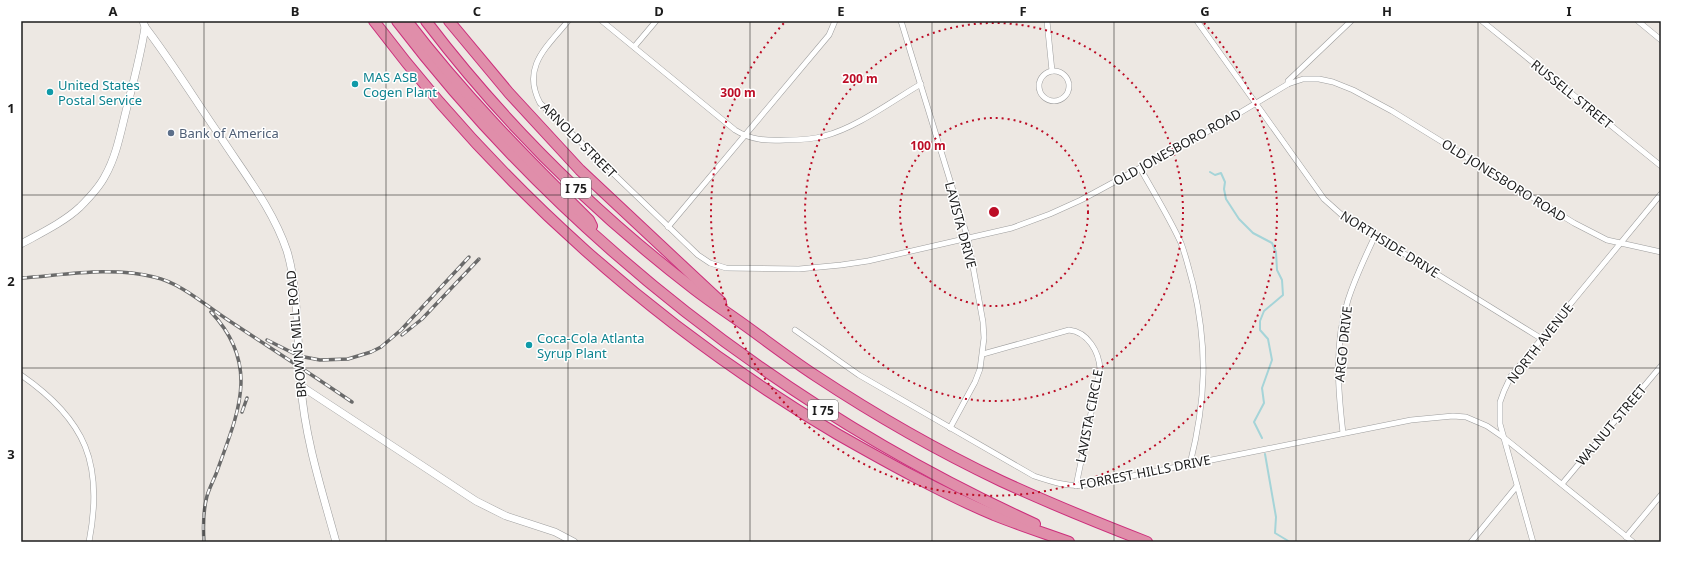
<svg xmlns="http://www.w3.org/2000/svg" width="1682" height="563" viewBox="0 0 1682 563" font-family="'Noto Sans',sans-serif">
<rect width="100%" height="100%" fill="#ede8e3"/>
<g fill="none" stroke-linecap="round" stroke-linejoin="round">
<g stroke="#a5d4d8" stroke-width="2">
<path d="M 1210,172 L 1215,175 L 1221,173 L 1225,182 L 1224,189 L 1226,199 L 1239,219 L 1253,233 L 1272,243 L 1276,252 L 1277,270 L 1282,280 L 1283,295 L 1264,311 L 1260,321 L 1260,330 L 1268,339 L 1272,360 L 1262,388 L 1264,403 L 1254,422 L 1262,438"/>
<path d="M 1265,454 L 1276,517 L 1275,533 L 1290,542"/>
</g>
<defs>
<g id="minor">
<path d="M 568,21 C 547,47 521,67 540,103 L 698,255 L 710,263 L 726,268 L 799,269 L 841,265 L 868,261 L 1012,228 L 1050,214 L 1081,200 L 1216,127 L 1288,84 L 1303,79 L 1319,79 L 1333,82 L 1353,90 L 1392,111 L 1574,223 L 1607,240 L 1661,252"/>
<path d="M 602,21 L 735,130 C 751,140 766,141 785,140 C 798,140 811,140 824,136 C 856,128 892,101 921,84"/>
<path d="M 901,21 L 968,239 L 983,322 L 984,338 L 980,369 L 975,382 L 950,428"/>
<path d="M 1047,21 L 1052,71"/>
<path d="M 1197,21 L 1324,199 L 1343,216 L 1542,339"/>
<path d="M 1482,21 L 1661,166"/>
<path d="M 1638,21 L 1661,40"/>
<path d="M 634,47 L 656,21"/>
<circle cx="1054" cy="86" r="15"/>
<path d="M 1288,84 L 1288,81 L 1351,21"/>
<path d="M 1140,168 C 1154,193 1169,217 1181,243 C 1186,256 1189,270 1193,284 C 1208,348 1206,400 1190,464"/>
<path d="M 668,227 L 829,35 L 835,21"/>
<path d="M 795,330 L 859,375 L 1034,476 C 1052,482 1067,487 1087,485 L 1411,420 L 1453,416 L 1466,417 L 1487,426 L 1503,437 L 1633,542"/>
<path d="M 983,354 L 1069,330 C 1088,332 1099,352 1100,369 L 1076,486"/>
<path d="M 21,375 C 86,420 104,464 89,542"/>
<path d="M 1343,433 C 1338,390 1334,343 1348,300 C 1355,278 1365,257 1375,236"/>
<path d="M 1562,484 L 1661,366"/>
<path d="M 1626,537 L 1661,495"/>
<path d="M 1471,542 L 1517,486"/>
<path d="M 1533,542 L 1500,424 L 1500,402 L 1504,391 L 1511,376 L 1661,194"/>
</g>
<g id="tertiary">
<path d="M 143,21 L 145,27 C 172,62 195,100 220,136 C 244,173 273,209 287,251 C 299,291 297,344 301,386 C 305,439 322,491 336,542"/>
<path d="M 21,244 C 41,233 64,222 80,207 C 89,198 99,188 105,176 C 117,155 121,130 127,107 C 134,80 141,54 145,27"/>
<path d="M 301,386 L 476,501 L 506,516 L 555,532 L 574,542"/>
</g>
<g id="motorway">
<path d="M 374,21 C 500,188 657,328 837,434 C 888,463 940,492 994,515 C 1019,525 1044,533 1069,542"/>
<path d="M 397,21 C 562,237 788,412 1035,524"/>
<path d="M 407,21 C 462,93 525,157 589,220 L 592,226"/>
<path d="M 426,21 C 502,121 594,212 694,289 C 712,303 731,315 750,329 C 772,345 793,361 816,376 C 875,415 938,451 1001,481 C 1049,503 1098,523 1147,542"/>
<path d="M 449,21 L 509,93 L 580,170 L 721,302"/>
</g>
</defs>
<use href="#minor" stroke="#9d9d9d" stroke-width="6"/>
<use href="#tertiary" stroke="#9d9d9d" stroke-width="8"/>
<use href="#motorway" stroke="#cc2f7c" stroke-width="12"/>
<use href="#minor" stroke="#fff" stroke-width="5"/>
<use href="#tertiary" stroke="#fff" stroke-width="7"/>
<use href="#motorway" stroke="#e08eaa" stroke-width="10"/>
<defs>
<g id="rail">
<path d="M 21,278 C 64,275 111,266 154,277 C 181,283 205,305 228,320 C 269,347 311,374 352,402"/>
<path d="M 402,335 L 422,319 L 479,259"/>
<path d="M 267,340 L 299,356 L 320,360 L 348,359 L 371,352 L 381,347 L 401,330 L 469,257"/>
<path d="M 242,412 L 247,398"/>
<path d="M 204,542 C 203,527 203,511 207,496 C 209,489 213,481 216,474 C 237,415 262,366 211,312"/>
</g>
</defs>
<use href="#rail" stroke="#6a6a6a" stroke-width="3.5"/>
<use href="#rail" stroke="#fff" stroke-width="2" stroke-dasharray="6" stroke-linecap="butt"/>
</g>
<path fill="none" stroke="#1c1c1c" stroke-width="1" stroke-opacity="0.55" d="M 204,21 L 204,542M 386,21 L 386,542M 568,21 L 568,542M 750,21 L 750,542M 932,21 L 932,542M 1114,21 L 1114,542M 1296,21 L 1296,542M 1478,21 L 1478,542M 21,195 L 1661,195M 21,368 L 1661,368"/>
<g fill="none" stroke="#bc0d26" stroke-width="2" stroke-dasharray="2 4">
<circle cx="994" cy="212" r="94"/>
<circle cx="994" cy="212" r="189"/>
<path d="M1204 23A283 283 0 1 1 784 23"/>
</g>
<g fill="#0f9aa8" stroke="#fff" stroke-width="1.5">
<circle cx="355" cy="84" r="4"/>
<circle cx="50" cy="92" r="4"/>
<circle cx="529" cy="345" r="4"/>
</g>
<circle fill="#5c6f8a" stroke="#fff" stroke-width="1.5" cx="171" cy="133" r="4"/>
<g text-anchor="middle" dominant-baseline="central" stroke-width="3" stroke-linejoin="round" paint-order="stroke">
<g fill="#fff" stroke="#606060" stroke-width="1">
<rect x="561" y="178" width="30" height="20" rx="3"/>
<rect x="808" y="400" width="30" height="20" rx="3"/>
</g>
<g font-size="12" font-weight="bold" fill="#1c1c1c">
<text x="576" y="188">I 75</text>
<text x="823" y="410">I 75</text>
</g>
<g font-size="13" fill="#0d838f" stroke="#fff" text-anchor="start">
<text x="363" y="77">MAS ASB<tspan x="363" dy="15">Cogen Plant</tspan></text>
<text x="58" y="85">United States<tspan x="58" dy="15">Postal Service</tspan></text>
<text x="537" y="338">Coca-Cola Atlanta<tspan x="537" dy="15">Syrup Plant</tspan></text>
</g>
<g font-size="13" fill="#1c1c1c" stroke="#fff">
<text transform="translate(1572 94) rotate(39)">RUSSELL STREET</text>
<text transform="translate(579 140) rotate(45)">ARNOLD STREET</text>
<text transform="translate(1177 147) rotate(-29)">OLD JONESBORO ROAD</text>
<text transform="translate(1504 180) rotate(32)">OLD JONESBORO ROAD</text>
<text transform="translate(961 225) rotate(75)">LAVISTA DRIVE</text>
<text transform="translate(1390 244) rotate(32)">NORTHSIDE DRIVE</text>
<text transform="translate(296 334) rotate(-95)">BROWNS MILL ROAD</text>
<text transform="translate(1540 343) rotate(-52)">NORTH AVENUE</text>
<text transform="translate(1343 344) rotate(-84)">ARGO DRIVE</text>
<text transform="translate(1089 416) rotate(-79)">LAVISTA CIRCLE</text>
<text transform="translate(1611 425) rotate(-50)">WALNUT STREET</text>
<text transform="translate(1145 472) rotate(-11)">FORREST HILLS DRIVE</text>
</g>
<g font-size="13" fill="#4e5e75" stroke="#fff" text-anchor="start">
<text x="179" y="133">Bank of America</text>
</g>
</g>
<circle cx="994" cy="212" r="6" fill="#bc0d26" stroke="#fff" stroke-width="2"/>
<g font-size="12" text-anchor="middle" font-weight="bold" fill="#bc0d26" stroke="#fff" stroke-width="3" stroke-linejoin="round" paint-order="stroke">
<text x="860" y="83">200 m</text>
<text x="738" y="97">300 m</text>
<text x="928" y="150">100 m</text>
</g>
<rect width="1682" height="563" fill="none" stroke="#ffffff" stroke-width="44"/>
<rect x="22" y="22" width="1638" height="519" fill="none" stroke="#1c1c1c" stroke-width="1.5"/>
<g font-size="13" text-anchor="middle" font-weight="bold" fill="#1c1c1c">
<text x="113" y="16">A</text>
<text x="295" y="16">B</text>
<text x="477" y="16">C</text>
<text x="659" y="16">D</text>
<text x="841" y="16">E</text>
<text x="1023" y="16">F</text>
<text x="1205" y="16">G</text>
<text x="1387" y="16">H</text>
<text x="1569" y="16">I</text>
<text x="11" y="113">1</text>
<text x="11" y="286">2</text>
<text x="11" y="459">3</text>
</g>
</svg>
